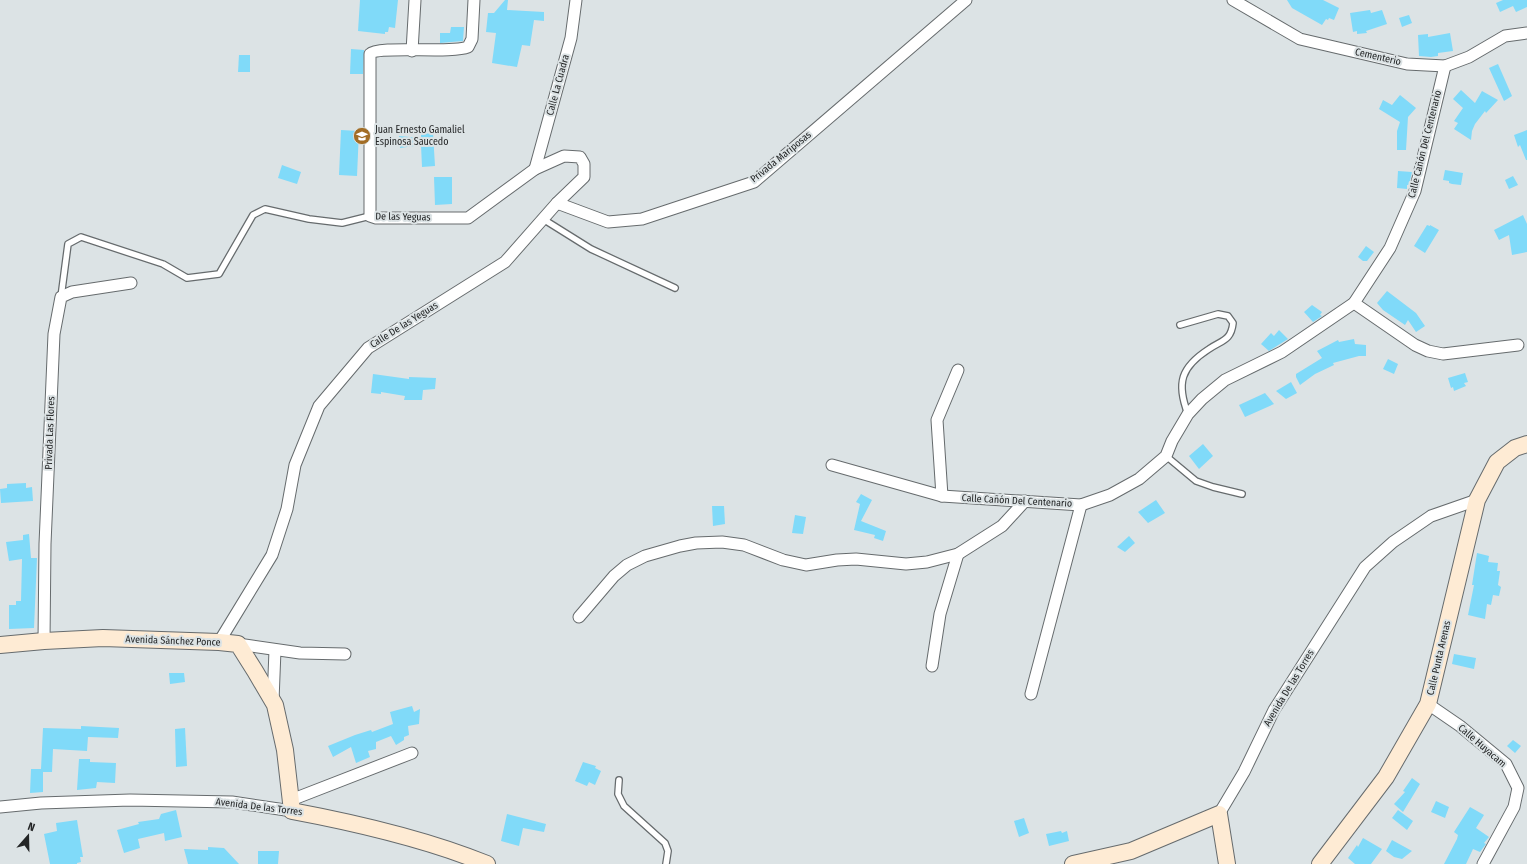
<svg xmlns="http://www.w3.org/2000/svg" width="1527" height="864" viewBox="0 0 1527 864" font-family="'Fira Sans Condensed',sans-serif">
<rect width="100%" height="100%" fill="#dce3e5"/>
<g fill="#80daf9">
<path d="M 360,0 L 398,0 L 395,28 L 389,27 L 388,32 L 385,32 L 385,34 L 358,31 Z"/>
<path d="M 505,0 L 508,0 L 507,10 L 544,12 L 544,21 L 534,20 L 530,46 L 522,45 L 517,67 L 492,63 L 496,33 L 486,32 L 488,13 L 494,13 Z"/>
<path d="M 1287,0 L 1323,0 L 1339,8 L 1334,20 L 1329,18 L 1328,20 L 1326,19 L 1322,25 L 1292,8 Z"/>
<path d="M 1503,0 L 1527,0 L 1527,7 L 1516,12 L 1513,6 L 1500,12 L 1496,3 Z"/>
<path d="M 1370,10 L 1371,13 L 1382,10 L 1387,24 L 1366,31 L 1367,33 L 1357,34 L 1357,31 L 1353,32 L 1350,13 Z"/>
<path d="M 1409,15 L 1412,23 L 1402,27 L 1399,18 Z"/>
<path d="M 451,27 L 464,27 L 463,41 L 440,43 L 440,33 L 450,33 Z"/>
<path d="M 1450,33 L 1453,51 L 1438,53 L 1438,56 L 1431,57 L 1419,56 L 1418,35 L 1428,34 L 1428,37 Z"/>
<path d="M 351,49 L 364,50 L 363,74 L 350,74 Z"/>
<path d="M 239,55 L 250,55 L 250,72 L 238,72 Z"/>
<path d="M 1498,64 L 1512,96 L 1504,101 L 1489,68 Z"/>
<path d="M 1461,90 L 1475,103 L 1482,91 L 1498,100 L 1486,113 L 1485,111 L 1475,124 L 1472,131 L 1471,140 L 1454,129 L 1458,123 L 1454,121 L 1463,108 L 1453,99 Z"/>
<path d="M 1400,95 L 1416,108 L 1408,117 L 1406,150 L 1397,150 L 1397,131 L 1400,122 L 1379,109 L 1383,100 L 1392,105 Z"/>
<path d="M 341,130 L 359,131 L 357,176 L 339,175 Z"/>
<path d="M 1527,130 L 1527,160 L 1526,160 L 1520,145 L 1518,147 L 1514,135 Z"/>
<path d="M 433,133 L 435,166 L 422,167 L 421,145 L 400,148 L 399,136 L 421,138 L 421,134 Z"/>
<path d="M 282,165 L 301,172 L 297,184 L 278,178 Z"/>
<path d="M 1445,170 L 1463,173 L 1461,185 L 1452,184 L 1449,183 L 1449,181 L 1443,180 Z"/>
<path d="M 1398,171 L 1412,172 L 1409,185 L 1407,185 L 1407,189 L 1397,188 Z"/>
<path d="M 1513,176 L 1518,185 L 1509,189 L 1505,180 Z"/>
<path d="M 434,177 L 452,177 L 452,204 L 435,205 Z"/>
<path d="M 1523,215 L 1527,224 L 1527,252 L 1512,255 L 1509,235 L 1499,240 L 1494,230 Z"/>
<path d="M 1427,225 L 1430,226 L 1430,225 L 1439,230 L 1425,253 L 1414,246 Z"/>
<path d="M 1366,246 L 1374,252 L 1367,261 L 1363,261 L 1358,257 Z"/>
<path d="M 1387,291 L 1416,313 L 1425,326 L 1416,332 L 1408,320 L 1405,325 L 1383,310 L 1377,303 Z"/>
<path d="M 1312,305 L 1322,312 L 1320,315 L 1322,316 L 1313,322 L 1304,312 Z"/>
<path d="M 1279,330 L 1288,339 L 1269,351 L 1261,344 L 1271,333 L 1274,336 Z"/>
<path d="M 1354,339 L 1355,344 L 1366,345 L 1366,356 L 1359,356 L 1333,363 L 1334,365 L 1315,374 L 1300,385 L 1296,377 L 1296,374 L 1322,358 L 1317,351 L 1338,340 L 1339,342 Z"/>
<path d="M 1388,359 L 1398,364 L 1394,374 L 1383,369 Z"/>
<path d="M 1465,373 L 1468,382 L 1464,383 L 1466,386 L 1454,391 L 1453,387 L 1451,388 L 1448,378 Z"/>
<path d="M 373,374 L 409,379 L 409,377 L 436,378 L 435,389 L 423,390 L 422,400 L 404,400 L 405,396 L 381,392 L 381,394 L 371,393 Z"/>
<path d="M 1291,382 L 1297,393 L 1286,399 L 1276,391 Z"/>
<path d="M 1265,393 L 1274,404 L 1245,417 L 1239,405 Z"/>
<path d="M 1203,444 L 1213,456 L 1199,469 L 1189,456 Z"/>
<path d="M 26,483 L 26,488 L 32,487 L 33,501 L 1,503 L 0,489 L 7,488 L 7,484 Z"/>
<path d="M 861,494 L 872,500 L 861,521 L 886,531 L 883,541 L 874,538 L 875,535 L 854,530 L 860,504 L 856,502 Z"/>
<path d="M 1156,500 L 1165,513 L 1148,523 L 1138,512 Z"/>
<path d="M 712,506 L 724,506 L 725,524 L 713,526 Z"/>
<path d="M 795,515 L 806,517 L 803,534 L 792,533 Z"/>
<path d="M 29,534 L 31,558 L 37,558 L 34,628 L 9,629 L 9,605 L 16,605 L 16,601 L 21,601 L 22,559 L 9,561 L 6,542 L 23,540 L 23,535 Z"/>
<path d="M 1129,536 L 1135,543 L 1125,552 L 1117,547 Z"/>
<path d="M 1477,553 L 1489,556 L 1488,562 L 1498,563 L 1497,571 L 1500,571 L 1498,585 L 1501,587 L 1499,596 L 1493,595 L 1491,605 L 1487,604 L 1485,619 L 1468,615 L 1474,585 L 1472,585 Z"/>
<path d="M 1454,654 L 1476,658 L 1474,669 L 1452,664 Z"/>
<path d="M 169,673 L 184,673 L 185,682 L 170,684 Z"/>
<path d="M 412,706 L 414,712 L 420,709 L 419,724 L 408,726 L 409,735 L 404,737 L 404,740 L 396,745 L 391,736 L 376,742 L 376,749 L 368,751 L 370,757 L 356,763 L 351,747 L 333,757 L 328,746 L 355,735 L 371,730 L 372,732 L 393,724 L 390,712 Z"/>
<path d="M 81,726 L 119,728 L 118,738 L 88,737 L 87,751 L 53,749 L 52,772 L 43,772 L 43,792 L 30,793 L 31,769 L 41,769 L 43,728 L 81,729 Z"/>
<path d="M 185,728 L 187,766 L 176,767 L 175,729 Z"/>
<path d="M 1513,740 L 1521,746 L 1515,753 L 1507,746 Z"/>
<path d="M 79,759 L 90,759 L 90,762 L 116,763 L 115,783 L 97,782 L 96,788 L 77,790 Z"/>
<path d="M 583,762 L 596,766 L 595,768 L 601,771 L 595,785 L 589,782 L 587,786 L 575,781 Z"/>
<path d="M 1412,778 L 1420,784 L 1403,812 L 1394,804 L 1405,792 L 1403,791 Z"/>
<path d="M 1436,801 L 1449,807 L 1445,818 L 1431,812 Z"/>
<path d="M 1470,807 L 1484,815 L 1476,828 L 1489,837 L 1484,843 L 1486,844 L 1480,852 L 1473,849 L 1466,864 L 1444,864 L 1457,839 L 1458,835 L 1454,832 Z"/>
<path d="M 176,810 L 182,837 L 165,841 L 164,833 L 138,839 L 140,848 L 124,853 L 117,830 L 139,824 L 138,822 L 159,819 L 161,814 Z"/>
<path d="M 1398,810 L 1413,821 L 1407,830 L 1392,818 Z"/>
<path d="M 507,814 L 546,824 L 544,832 L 523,828 L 519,846 L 501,841 Z"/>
<path d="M 1024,818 L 1029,833 L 1019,837 L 1014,821 Z"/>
<path d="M 77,820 L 83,857 L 80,857 L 81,862 L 77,863 L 77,864 L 50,864 L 44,834 L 57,831 L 56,823 Z"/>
<path d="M 1061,831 L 1062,833 L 1067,831 L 1069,841 L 1049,846 L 1046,834 Z"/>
<path d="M 1363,838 L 1382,849 L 1371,864 L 1355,864 L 1348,858 L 1357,845 L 1358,847 Z"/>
<path d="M 1392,840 L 1412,851 L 1402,859 L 1394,857 L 1386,851 Z"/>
<path d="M 208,847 L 224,848 L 239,864 L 188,864 L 184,849 L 208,850 Z"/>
<path d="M 258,851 L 279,851 L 278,864 L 258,864 Z"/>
</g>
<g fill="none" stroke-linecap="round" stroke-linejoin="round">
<defs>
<g id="lane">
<path d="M 543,219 L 591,249 L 675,288"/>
<path d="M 61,297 L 68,244 L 81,237 L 163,264 L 187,278 L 219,274 L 253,215 L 265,209 L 309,219 L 342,223 L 370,216"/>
<path d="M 1180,325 L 1218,314 L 1228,316 L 1233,323 C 1231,341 1222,340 1209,349 C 1181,367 1176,383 1188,414"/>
<path d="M 1166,456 L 1196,481 L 1213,487 L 1242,494"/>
<path d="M 619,780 L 618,794 L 624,806 L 665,843 L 668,851 L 666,864"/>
</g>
<g id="street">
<path d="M 1233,0 L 1300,39 L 1407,64 L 1445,66 L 1469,57 L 1505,36 L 1527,33"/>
<path d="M 412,51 L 415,0"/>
<path d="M 535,169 L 571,38 L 576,0"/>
<path d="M 557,203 L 608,222 L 642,219 L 754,182 L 966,0"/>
<path d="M 1354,303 L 1415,345 L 1428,351 L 1443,354 L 1518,345"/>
<path d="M 832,465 L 942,496 L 1081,505 L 1110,495 L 1139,479 L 1166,456 L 1172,441 L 1188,414 L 1202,399 L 1225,380 L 1282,352 L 1354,303 L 1390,248 L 1415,191 L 1445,66"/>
<path d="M 942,496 L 937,420 L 958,370"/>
<path d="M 579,617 L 614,576 L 627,565 L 645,556 L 680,546 L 696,543 L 722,542 L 744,545 L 783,560 L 806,565 L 837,560 L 856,559 L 906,564 L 927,562 L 958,554 L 1002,526 L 1025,501"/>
<path d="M 44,641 L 45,544 L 54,334 L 61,297 L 72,292 L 131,283"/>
<path d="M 219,642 L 272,555 L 287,509 L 295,465 L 319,406 L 368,348 L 505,262 L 557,203 L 584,177 L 584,164 L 580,157 L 564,156 L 535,169 L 468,218 L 376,218 L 370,216 L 370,54 C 378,45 451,54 468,47 L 472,39 L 474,0"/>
<path d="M 238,644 L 300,653 L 345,654"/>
<path d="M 932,666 L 940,614 L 958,554"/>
<path d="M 1031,694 L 1081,505"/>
<path d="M 273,701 L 275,650"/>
<path d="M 1428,704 L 1460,726 L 1506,764 L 1518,788 L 1514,807 L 1483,864"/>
<path d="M 291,800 L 412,753"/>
<path d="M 0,807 L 41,803 L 130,800 L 232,802 L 292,811"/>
<path d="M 1219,814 L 1244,772 L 1274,710 L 1365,567 L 1393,542 L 1431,516 L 1477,500"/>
</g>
<g id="secondary">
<path d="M 0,645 L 44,641 L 103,638 L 219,642 L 238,644 L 255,671 L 275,705 L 285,750 L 292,811 C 356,823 426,839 487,864"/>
<path d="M 1073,864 L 1131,851 L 1219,814 L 1227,864"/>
<path d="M 1320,864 L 1386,777 L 1428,704 L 1477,500 L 1497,462 L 1515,448 L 1527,444"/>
</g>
</defs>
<use href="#lane" stroke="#666b6d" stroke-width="8"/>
<use href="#street" stroke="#666b6d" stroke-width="13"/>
<use href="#secondary" stroke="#666b6d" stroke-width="18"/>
<use href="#lane" stroke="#fff" stroke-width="5.5"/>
<use href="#street" stroke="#fff" stroke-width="11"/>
<use href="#secondary" stroke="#feebd4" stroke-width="16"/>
</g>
<defs>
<symbol id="school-disc" viewBox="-11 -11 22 22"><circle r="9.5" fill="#a26d26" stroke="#dce3e5"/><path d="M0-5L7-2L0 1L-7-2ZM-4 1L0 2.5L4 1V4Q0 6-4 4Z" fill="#fff"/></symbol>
</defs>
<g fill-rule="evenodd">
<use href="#school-disc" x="352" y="126" width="20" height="20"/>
</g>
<g text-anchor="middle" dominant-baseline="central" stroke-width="4" stroke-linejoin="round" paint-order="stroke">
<g font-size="10" fill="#232526" stroke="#dce3e5">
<text transform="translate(1378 57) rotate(13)">Cementerio</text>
<text transform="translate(558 85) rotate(-75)">Calle La Cuadra</text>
<text transform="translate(1425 144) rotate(-76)">Calle Cañón Del Centenario</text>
<text transform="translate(781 157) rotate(-39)">Privada Mariposas</text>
<text transform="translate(403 217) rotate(1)">De las Yeguas</text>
<text transform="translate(404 325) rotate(-32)">Calle De las Yeguas</text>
<text transform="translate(50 433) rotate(-88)">Privada Las Flores</text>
<text transform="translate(1017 501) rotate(3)">Calle Cañón Del Centenario</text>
<text transform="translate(173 641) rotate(2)">Avenida Sánchez Ponce</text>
<text transform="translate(1439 658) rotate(-77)">Calle Punta Arenas</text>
<text transform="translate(1289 688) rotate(-59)">Avenida De las Torres</text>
<text transform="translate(1482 746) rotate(41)">Calle Huyacam</text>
<text transform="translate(259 807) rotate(7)">Avenida De las Torres</text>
</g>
<g font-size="10" fill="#232526" stroke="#dce3e5" text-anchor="start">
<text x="375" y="130">Juan Ernesto Gamaliel<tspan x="375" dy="12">Espinosa Saucedo</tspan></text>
</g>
</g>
<g transform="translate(28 836) rotate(20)" stroke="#dce3e5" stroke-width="3" paint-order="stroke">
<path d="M0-3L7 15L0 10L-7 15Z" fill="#232526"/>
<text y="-6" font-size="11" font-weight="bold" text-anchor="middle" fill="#232526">N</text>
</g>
</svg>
